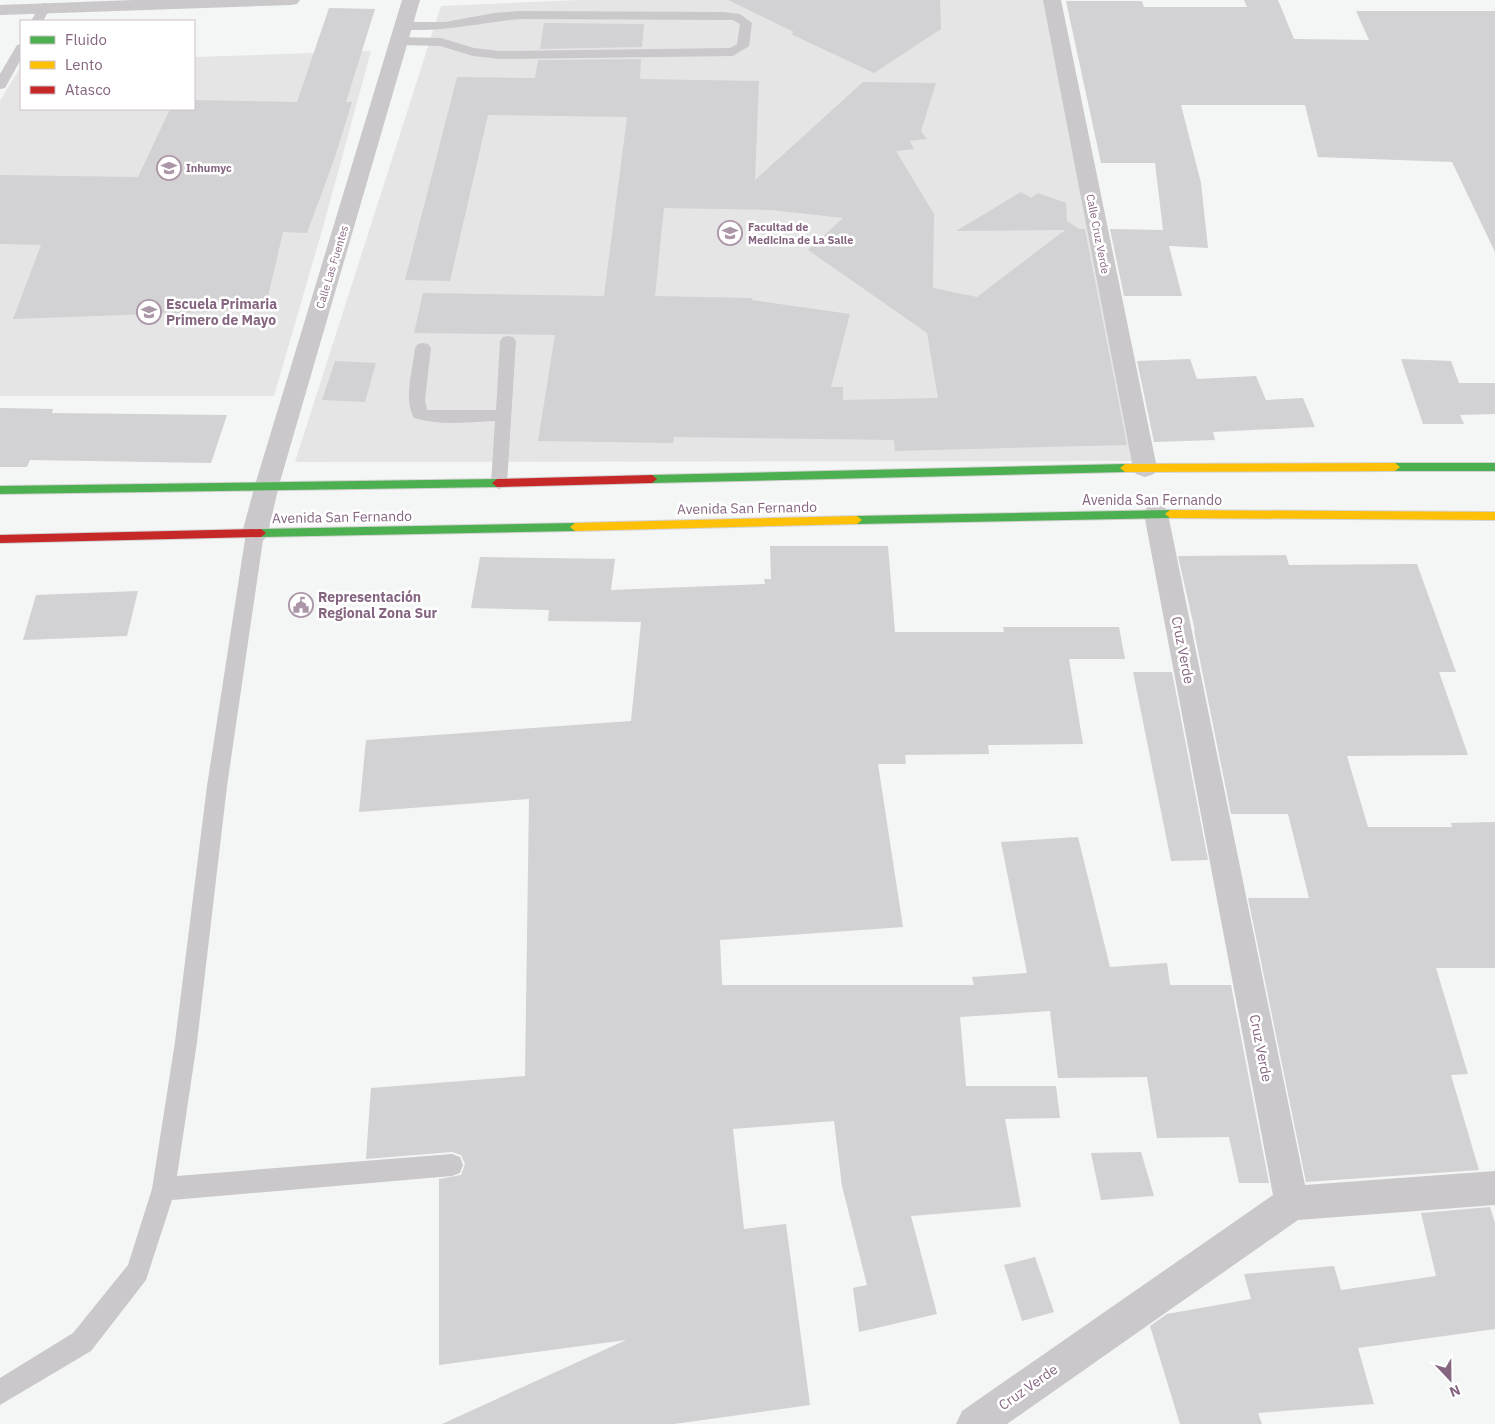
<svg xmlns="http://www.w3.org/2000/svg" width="1495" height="1424" viewBox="0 0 1495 1424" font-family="'IBM Plex Sans',sans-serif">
<rect width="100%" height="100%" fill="#f4f5f5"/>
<g fill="#e6e5e6">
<path d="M 579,0 L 1047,0 L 1136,461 L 295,462 L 441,6 Z"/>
<path d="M 371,51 L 323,227 L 274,396 L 0,396 L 0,101 L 21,66 L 21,109 L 194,109 L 194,57 Z"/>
</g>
<g fill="#d2d1d3" fill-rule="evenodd">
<path d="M 728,0 L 940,0 L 941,29 L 874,73 L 791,34 L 794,32 Z"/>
<path d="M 1244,0 L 1278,0 L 1294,39 L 1369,40 L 1356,11 L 1495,11 L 1495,252 L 1452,162 L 1318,157 L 1305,105 L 1181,105 L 1201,183 L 1208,248 L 1169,246 L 1182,296 L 1124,296 L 1110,229 L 1163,230 L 1155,163 L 1101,163 L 1066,1 L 1142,1 L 1144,7 L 1247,7 Z"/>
<path d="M 329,8 L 375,9 L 346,102 L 352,102 L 335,157 L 307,233 L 283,232 L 265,310 L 13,319 L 41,245 L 0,244 L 0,175 L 138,177 L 170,109 L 194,109 L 194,100 L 297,102 Z"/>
<path d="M 544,23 L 644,24 L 642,47 L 540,49 Z"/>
<path d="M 641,59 L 640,79 L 759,81 L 755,180 L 863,82 L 936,83 L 921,131 L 927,139 L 910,141 L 914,149 L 896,151 L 934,214 L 933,288 L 977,297 L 1065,230 L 956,231 L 1021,192 L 1031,198 L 1038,193 L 1066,203 L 1067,221 L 1079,229 L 1085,229 L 1127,445 L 895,451 L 894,440 L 674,437 L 673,443 L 538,441 L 555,335 L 414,333 L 423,293 L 604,296 L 627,117 L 488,115 L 450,281 L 405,280 L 457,77 L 535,78 L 538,60 ZM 664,208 L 771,210 L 843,218 L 808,250 L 927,333 L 938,398 L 843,400 L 843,387 L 831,387 L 850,314 L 752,300 L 752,298 L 655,296 Z"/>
<path d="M 1190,359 L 1197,379 L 1256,376 L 1266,400 L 1303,398 L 1315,427 L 1213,432 L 1215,440 L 1154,442 L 1137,361 Z"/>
<path d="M 1401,359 L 1451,361 L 1459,383 L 1495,383 L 1495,414 L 1460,415 L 1464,424 L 1423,424 Z"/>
<path d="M 335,361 L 376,363 L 365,402 L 322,400 Z"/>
<path d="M 0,408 L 53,409 L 52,413 L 227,415 L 211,463 L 30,460 L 27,467 L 0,467 Z"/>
<path d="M 770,546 L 888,546 L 895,632 L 1004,632 L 1003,627 L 1119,627 L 1125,659 L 1069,659 L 1083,744 L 988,745 L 989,754 L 905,755 L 906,764 L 878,764 L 903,927 L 720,940 L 722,985 L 974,985 L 972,977 L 1027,973 L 1001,842 L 1078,837 L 1110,967 L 1167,963 L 1170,985 L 1231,985 L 1269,1183 L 1239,1183 L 1229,1137 L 1157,1138 L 1147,1077 L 1058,1078 L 1050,1011 L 960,1017 L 966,1086 L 1056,1086 L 1060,1118 L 1005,1119 L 1021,1207 L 911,1216 L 937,1314 L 859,1332 L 853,1288 L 867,1285 L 842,1186 L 834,1121 L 733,1129 L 744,1229 L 786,1224 L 810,1405 L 674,1424 L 442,1424 L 626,1340 L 439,1365 L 439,1179 L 461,1175 L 465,1164 L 461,1155 L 452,1152 L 366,1159 L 371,1088 L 525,1076 L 529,799 L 359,812 L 366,740 L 631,721 L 641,622 L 548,621 L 549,610 L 471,608 L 480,557 L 615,559 L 611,590 L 765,584 L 764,579 L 771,579 Z"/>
<path d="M 1286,555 L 1289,565 L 1417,564 L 1456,672 L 1439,672 L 1468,755 L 1347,756 L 1368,827 L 1452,827 L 1451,823 L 1495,822 L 1495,968 L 1436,968 L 1468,1074 L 1451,1075 L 1479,1170 L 1306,1182 L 1248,898 L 1309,898 L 1288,814 L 1231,814 L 1194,631 L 1195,631 L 1178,556 Z"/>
<path d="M 138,591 L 127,636 L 23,640 L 36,595 Z"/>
<path d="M 1133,672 L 1172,672 L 1208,860 L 1171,861 Z"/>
<path d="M 1141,1152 L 1154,1196 L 1101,1200 L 1091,1153 Z"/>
<path d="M 1490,1207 L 1495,1223 L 1495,1329 L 1358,1348 L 1374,1404 L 1258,1413 L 1262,1424 L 1180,1424 L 1150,1326 L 1167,1314 L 1251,1299 L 1244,1274 L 1334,1266 L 1341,1290 L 1436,1276 L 1421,1213 Z"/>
<path d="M 1035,1257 L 1054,1312 L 1022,1321 L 1004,1265 Z"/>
</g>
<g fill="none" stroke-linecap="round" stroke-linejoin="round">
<defs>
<g id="fast">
<path d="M 1395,463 L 1495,463 L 1495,471 L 1395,471 L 1390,467 Z"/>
<path d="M 1125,464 L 1130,468 L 1125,472 L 652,483 L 647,479 L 652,475 Z"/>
<path d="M 497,479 L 502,483 L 497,487 L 0,494 L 0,486 Z"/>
<path d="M 1170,510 L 1175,514 L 1170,518 L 857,524 L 852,520 L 857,516 Z"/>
<path d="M 575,523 L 580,527 L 575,531 L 261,537 L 256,533 L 261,529 Z"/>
</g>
<g id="slow">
<path d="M 1395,463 L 1400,467 L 1395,471 L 1125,472 L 1120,468 L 1125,464 Z"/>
<path d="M 1170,510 L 1495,512 L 1495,520 L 1170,518 L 1165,514 Z"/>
<path d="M 857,516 L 862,520 L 857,524 L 575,531 L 570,527 L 575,523 Z"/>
</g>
<g id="jam">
<path d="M 652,475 L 657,479 L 652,483 L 497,487 L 492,483 L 497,479 Z"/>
<path d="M 261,529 L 266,533 L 261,537 L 0,543 L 0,535 Z"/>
</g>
</defs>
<use href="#fast" stroke="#d4d2d3" stroke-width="2"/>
<use href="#slow" stroke="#d4d2d3" stroke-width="2"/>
<use href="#jam" stroke="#d4d2d3" stroke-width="2"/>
<g fill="#cac8ca" fill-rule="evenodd">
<path d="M 45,3 L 51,7 L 43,21 L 31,21 L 41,4 Z"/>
<path d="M 520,11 L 723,12 L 740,14 L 752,23 L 749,46 L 733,56 L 499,59 L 473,56 L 440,46 L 400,45 L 394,41 L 400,37 L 441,38 L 474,48 L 499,51 L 730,48 L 737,44 L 740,24 L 733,20 L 723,20 L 520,19 C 500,20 409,38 398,26 L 404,22 L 445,22 L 494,13 Z"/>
<path d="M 21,44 L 21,59 L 5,88 L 0,89 L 0,74 L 17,45 Z"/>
<path d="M 508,336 L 513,337 L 516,341 L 507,483 L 505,487 L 499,489 L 493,487 L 491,483 L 495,421 C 468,422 440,426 414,418 C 403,399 413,369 415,348 L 418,344 L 423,343 L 428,344 L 431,348 L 425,400 L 427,410 L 496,410 L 500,341 L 503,337 Z"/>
<path d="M 255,527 L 261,528 L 264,533 L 227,786 L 197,1042 L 177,1176 L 452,1154 L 460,1157 L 463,1165 L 460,1173 L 452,1176 L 172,1200 L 146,1280 L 91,1351 L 0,1405 L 0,1378 L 73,1333 L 128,1265 L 152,1189 L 175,1042 L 207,786 L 246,533 L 249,528 Z"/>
</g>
<g fill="#cac8ca" fill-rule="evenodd">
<path d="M 134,0 L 300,0 L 297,4 L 291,5 L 0,15 L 0,5 Z"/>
<path d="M 402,0 L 420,0 L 279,485 L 268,533 L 264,540 L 255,542 L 246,540 L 242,533 L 255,485 Z"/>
<path d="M 1043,0 L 1061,0 L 1157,468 L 1154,474 L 1145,477 L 1136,474 L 1133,468 Z"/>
<path d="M 1156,505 L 1165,507 L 1168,514 L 1305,1185 L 1495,1171 L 1495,1205 L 1298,1220 L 1007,1424 L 956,1424 L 962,1411 L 1273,1195 L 1144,514 L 1147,507 Z"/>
</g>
<use href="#fast" fill="#4caf50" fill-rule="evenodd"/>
<use href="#slow" fill="#ffc107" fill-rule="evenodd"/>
<use href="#jam" fill="#c62828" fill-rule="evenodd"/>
</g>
<defs>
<symbol id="school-ring" viewBox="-11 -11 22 22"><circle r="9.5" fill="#fff" stroke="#ac97a9" stroke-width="1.5"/><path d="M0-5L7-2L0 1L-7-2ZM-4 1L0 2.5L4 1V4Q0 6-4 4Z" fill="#ac97a9"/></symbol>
<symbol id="university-ring" viewBox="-11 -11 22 22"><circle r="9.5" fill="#fff" stroke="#ac97a9" stroke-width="1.5"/><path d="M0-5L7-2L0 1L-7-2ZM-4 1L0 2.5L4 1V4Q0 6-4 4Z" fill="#ac97a9"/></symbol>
<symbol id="civic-ring" viewBox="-11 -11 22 22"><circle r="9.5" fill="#fff" stroke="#ac97a9" stroke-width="1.5"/><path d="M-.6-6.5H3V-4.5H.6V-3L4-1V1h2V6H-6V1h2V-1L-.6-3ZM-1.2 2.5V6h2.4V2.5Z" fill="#ac97a9"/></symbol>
</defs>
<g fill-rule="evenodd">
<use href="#school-ring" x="155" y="154" width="28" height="28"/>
<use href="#university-ring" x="716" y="219" width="28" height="28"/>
<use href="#school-ring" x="135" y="298" width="28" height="28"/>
<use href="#civic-ring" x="287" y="591" width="28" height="28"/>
</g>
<g text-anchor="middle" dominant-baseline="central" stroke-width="5" stroke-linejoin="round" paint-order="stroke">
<g font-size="11" font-weight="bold" fill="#856580" stroke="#fff" text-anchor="start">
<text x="186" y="168">Inhumyc</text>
<text x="748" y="227">Facultad de<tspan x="748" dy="13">Medicina de La Salle</tspan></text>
</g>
<g font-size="11" fill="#856580" stroke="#fff">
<text transform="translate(1098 234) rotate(79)">Calle Cruz Verde</text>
<text transform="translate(332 267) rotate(-73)">Calle Las Fuentes</text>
</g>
<g font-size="14" font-weight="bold" fill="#856580" stroke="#fff" text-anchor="start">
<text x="166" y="304">Escuela Primaria<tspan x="166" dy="16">Primero de Mayo</tspan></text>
<text x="318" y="597">Representación<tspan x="318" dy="16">Regional Zona Sur</tspan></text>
</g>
<g font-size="14" fill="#856580" stroke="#fff">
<text x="1152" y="500">Avenida San Fernando</text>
<text transform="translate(747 508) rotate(-1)">Avenida San Fernando</text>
<text transform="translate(342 517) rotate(-1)">Avenida San Fernando</text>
<text transform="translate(1183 650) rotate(79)">Cruz Verde</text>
<text transform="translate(1261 1048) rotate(79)">Cruz Verde</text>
<text transform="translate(1028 1387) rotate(-35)">Cruz Verde</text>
</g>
</g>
<rect x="20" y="20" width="175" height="90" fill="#ffffff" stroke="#cec1cc"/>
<rect x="30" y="36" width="25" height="8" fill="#4caf50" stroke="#cec1cc"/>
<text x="65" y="45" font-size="15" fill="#856580">Fluido</text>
<rect x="30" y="61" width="25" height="8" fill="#ffc107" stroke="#cec1cc"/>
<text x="65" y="70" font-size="15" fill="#856580">Lento</text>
<rect x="30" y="86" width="25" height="8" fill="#c62828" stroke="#cec1cc"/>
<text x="65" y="95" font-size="15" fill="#856580">Atasco</text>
<g transform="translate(1450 1379) rotate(158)" stroke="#ffffff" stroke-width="4" paint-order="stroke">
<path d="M0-4L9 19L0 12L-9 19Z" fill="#856580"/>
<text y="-8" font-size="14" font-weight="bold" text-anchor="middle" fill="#856580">N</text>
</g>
</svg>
